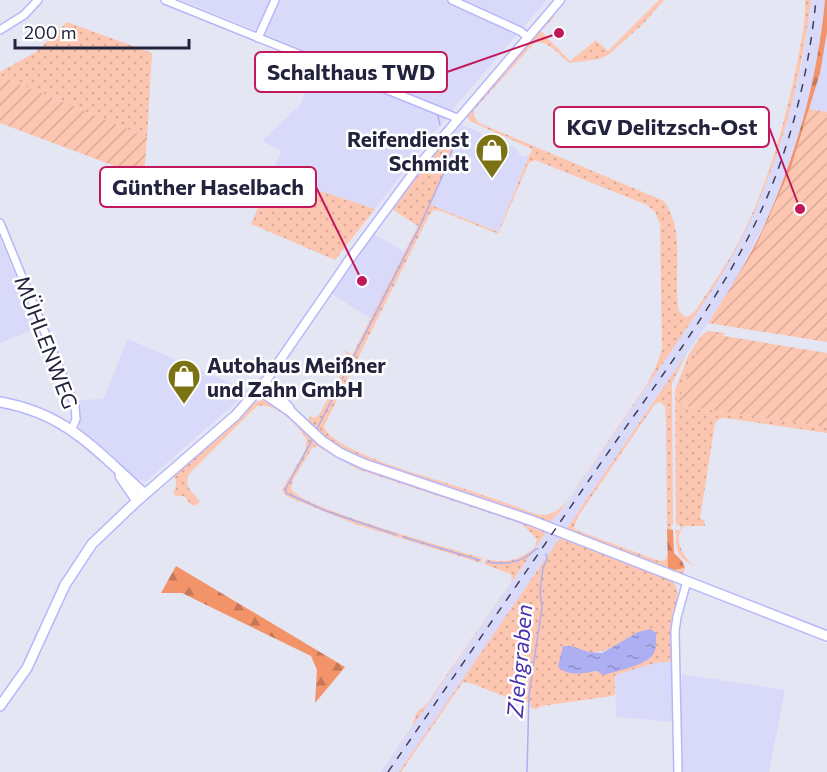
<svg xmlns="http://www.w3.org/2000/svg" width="827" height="772" viewBox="0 0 827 772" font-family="Commissioner,sans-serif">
<defs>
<pattern id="grass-dots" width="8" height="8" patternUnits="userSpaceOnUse" patternTransform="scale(1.5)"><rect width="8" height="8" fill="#fcc6b0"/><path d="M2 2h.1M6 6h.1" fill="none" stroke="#d8aa98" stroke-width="1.8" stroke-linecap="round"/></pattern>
<pattern id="forest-firs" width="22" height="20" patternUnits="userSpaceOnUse" patternTransform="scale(1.5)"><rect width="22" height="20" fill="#f29369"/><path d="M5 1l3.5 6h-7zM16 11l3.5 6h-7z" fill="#c47858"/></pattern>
<pattern id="garden-furrows" width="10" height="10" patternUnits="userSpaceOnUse" patternTransform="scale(1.5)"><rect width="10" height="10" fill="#fcc6b0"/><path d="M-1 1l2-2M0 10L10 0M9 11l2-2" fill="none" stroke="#d8aa98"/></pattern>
<pattern id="water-ripples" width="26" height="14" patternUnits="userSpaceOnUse" patternTransform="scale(1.5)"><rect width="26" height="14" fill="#aeaff2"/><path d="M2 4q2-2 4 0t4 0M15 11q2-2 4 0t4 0" fill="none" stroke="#8d8ec5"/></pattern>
</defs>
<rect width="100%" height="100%" fill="#e5e6f4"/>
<g fill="#d9dafa">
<path d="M 181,0 L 547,0 L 453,109 L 375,209 L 272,175 L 281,151 L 262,141 L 300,105 L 319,56 Z"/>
<path d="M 811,0 L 825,0 L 818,56 L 804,118 L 784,180 L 770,212 L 743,267 L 708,323 L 399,772 L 381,772 L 551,526 L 549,525 L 556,515 L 558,516 L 683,333 L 738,245 L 766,185 L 787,123 L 803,58 Z"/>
<path d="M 827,32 L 827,112 L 809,109 L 820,73 Z"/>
<path d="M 458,125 L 463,125 L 481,133 L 483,139 L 489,142 L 495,140 L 516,148 L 519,154 L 525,157 L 530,154 L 498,232 L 431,205 L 453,149 L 448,137 Z"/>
<path d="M 374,234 L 405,252 L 371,319 L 332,294 Z"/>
<path d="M 0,238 L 37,328 L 0,343 Z"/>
<path d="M 128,339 L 249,391 L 145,482 L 130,476 L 109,453 L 80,429 L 79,400 L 103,399 Z"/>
<path d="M 674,661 L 673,722 L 616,717 L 615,675 L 655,663 Z"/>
<path d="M 682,674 L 785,690 L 769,772 L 679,772 Z"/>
</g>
<g fill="url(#grass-dots)" fill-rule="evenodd">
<path d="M 659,0 L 664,0 L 643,24 L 608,55 L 599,59 L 570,63 C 559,56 549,39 534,43 L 474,110 L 474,116 L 479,123 L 664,201 C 687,234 672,275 679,311 L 685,317 L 689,316 L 696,310 C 711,287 727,264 740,240 C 766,188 782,134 794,78 C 799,53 806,25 805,0 L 811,0 C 802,75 784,146 753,215 C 729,269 694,317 661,366 C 626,416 592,466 557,516 L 556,515 L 549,525 L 347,453 L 327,441 L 308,422 L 310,416 L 313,418 L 319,415 L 347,363 L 346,353 L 342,349 L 352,355 L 418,226 L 392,209 L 448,137 L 453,149 L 431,205 L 498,232 L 532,149 L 470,121 L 466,115 L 552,15 L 555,16 L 541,31 L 570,61 L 596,40 L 608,51 ZM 535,160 L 647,205 L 655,212 L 660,224 L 662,350 L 654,371 L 646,386 L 567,501 C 557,512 550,517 535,514 C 512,505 489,497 465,489 C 439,480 331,452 324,426 L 430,214 L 434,210 L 441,211 L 498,234 L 529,163 Z"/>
<path d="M 67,22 L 152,53 L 147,137 L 0,76 L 0,72 L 36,52 Z"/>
<path d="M 272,175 L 375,209 L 335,260 L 251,224 Z"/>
<path d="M 708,331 L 725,333 L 723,336 L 706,333 L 677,405 L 827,427 L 827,433 L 725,418 L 721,418 L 715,423 L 700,519 L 704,520 L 705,526 L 684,526 C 672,539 683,555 693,566 C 674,553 677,552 676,530 L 680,530 L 681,526 L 676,524 L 675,390 L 689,354 L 701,336 Z"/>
<path d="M 687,353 L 672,383 L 673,525 L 671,525 L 671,527 L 673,530 L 667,529 L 666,421 L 665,406 L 660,402 L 655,404 L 579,515 L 574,527 L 576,530 L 659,561 L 665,560 L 668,555 L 668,568 L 674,570 L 685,568 L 683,575 L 565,531 Z"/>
<path d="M 265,399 L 283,410 L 317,440 L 451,496 L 547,531 L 381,772 L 412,726 L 417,712 L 426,705 L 512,581 L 511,574 L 484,564 L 486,559 C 505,564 521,560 535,547 L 537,539 L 523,525 L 516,522 L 357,469 L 317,446 L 312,448 L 293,480 L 291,489 C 301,508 453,549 482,558 L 481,563 L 355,524 L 286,496 L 282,490 L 305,451 L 307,440 C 299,426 273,399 256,407 L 189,474 C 183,486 193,493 200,502 L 194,506 L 189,503 C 186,496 183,495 176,496 L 173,494 L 176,486 L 176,480 L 172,476 L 253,403 Z"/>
<path d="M 561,536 L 674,582 L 678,593 L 674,618 L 674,661 L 655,663 L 615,675 L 615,695 L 612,696 L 542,706 L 536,709 L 531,708 L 530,703 C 511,701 488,689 470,683 L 463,682 L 401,772 L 399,772 ZM 638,632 L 597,671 L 590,672 L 571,646 C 602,660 612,647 638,632 Z"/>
</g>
<g fill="url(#forest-firs)">
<path d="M 825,0 L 827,0 L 827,32 L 820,73 L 791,168 L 754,251 L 708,323 C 725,296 743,269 757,241 C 794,165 817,84 825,0 Z"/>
<path d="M 667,529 L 673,530 L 674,553 L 682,561 L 685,568 L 674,570 L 668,568 Z"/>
<path d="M 176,566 L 345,667 L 315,703 L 317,670 L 311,656 L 182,593 L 161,593 Z"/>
</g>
<g fill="url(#garden-furrows)">
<path d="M 0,76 L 147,137 L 144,177 L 0,123 Z"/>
<path d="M 809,109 L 827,112 L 827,342 L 708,323 L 754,251 L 791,168 Z"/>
<path d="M 706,333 L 827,353 L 827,427 L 677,405 L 703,335 Z"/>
</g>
<path fill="url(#water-ripples)" d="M 650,629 L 656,633 C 656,640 657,651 652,656 C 645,665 614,672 603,675 L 597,671 C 583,673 570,677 558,667 L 563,646 L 571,646 L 589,652 L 602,653 L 638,632 Z"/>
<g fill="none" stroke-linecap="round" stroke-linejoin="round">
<g stroke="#aeaff2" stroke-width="1.5">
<path d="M 438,116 L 440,125"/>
<path d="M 317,429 L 418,230 L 442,177 L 452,150 L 447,141"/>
<path d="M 312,440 L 286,488 L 286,493 L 326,511 L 397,535"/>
<path d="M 403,537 L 479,560"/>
<path d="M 487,562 C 506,565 522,563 536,549 L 538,549"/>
<path d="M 527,772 L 529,695 L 542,607 L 540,591 L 543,568 L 547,559 L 546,554"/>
</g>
<defs>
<g id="minor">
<path d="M 165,0 L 457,118"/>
<path d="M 452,0 L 520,31 L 528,37"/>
<path d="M 0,30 L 24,15 L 38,0"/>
<path d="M 258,38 L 275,0"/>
<path d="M 0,223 L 75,406 L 76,419 L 72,429"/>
<path d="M 678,772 L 675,631 L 677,617 L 687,581"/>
</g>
<path id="tertiary" d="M 265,382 L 349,260 L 419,165 L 560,0"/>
<g id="secondary">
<path d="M 259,390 L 290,411 L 322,441 L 340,453 L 364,464 L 530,520 L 827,636"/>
<path d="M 0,402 C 68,414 96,451 145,494"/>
<path d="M 120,476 L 137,501"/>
<path d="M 0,706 L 27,668 L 65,585 L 92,544 L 137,501 L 236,415 L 265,382 L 289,408"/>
</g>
</defs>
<use href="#minor" stroke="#b6b6fc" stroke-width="10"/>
<use href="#tertiary" stroke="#b6b6fc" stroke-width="11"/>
<use href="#secondary" stroke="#b6b6fc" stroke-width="12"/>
<use href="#minor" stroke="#fff" stroke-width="7"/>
<use href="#tertiary" stroke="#fff" stroke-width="8"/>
<use href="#secondary" stroke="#fff" stroke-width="9"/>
<path stroke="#3f3e58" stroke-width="1.5" stroke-dasharray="8 8" stroke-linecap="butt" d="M 388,772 C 457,672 525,573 594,473 C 647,395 707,319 750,234 C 787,161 808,81 816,0"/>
</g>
<defs>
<symbol id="shop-pin" viewBox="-11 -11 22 30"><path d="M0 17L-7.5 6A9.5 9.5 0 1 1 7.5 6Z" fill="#7a7213" stroke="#fff"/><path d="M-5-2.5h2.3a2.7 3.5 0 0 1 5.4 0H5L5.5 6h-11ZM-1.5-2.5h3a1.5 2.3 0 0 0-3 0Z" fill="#fff"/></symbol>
</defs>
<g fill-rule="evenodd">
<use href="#shop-pin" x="473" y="131" width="38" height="52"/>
<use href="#shop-pin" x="165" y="357" width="38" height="52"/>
</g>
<g text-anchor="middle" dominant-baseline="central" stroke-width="5" stroke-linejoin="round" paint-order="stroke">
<g font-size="21" font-weight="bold" fill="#24233e" stroke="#fff" text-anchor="end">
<text x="469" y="138">Reifendienst<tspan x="469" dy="24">Schmidt</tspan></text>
<text x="207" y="364" text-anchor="start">Autohaus Meißner<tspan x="207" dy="24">und Zahn GmbH</tspan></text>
</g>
<g font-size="21" fill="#24233e" stroke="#fff">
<text transform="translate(47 342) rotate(69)">MÜHLENWEG</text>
</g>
<g font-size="22" font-style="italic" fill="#492faf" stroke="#fff">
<text transform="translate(519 661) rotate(-85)">Ziehgraben</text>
</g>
</g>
<path fill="none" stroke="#c2185b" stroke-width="2" d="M559 33L447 72M800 209L769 127M362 281L316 187"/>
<g fill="#c2185b" stroke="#fff" stroke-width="2">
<circle cx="559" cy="33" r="6"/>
<circle cx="800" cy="209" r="6"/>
<circle cx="362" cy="281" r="6"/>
</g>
<g fill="#fff" stroke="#c2185b" stroke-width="2">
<rect x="255" y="52" width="192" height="40" rx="6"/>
<rect x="554" y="107" width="215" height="40" rx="6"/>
<rect x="100" y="167" width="216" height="40" rx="6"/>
</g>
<g font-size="22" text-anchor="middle" font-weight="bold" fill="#24233e">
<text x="351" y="80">Schalthaus TWD</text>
<text x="662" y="135">KGV Delitzsch-Ost</text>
<text x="208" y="195">Günther Haselbach</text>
</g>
<path d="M15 39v9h174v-9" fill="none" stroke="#24233e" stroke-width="3"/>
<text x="24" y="39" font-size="18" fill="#24233e" stroke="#ffffff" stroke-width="4.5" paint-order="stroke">200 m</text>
</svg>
